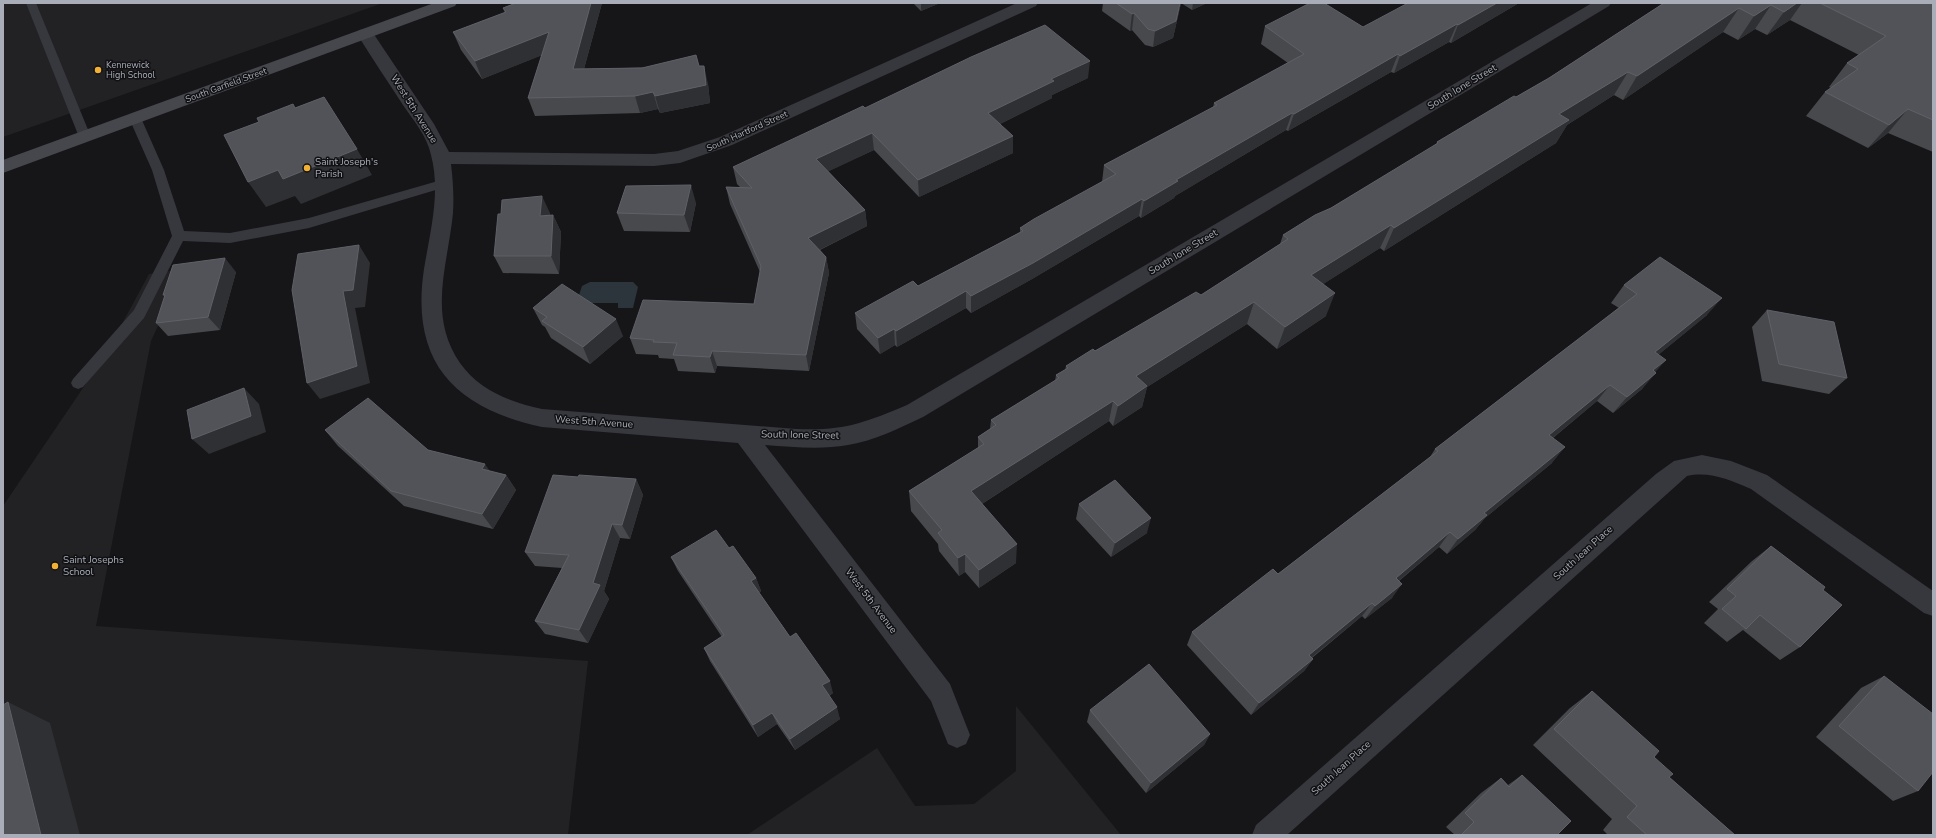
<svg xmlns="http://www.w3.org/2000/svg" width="1936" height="838" viewBox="0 0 1936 838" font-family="'Nunito Sans',sans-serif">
<rect width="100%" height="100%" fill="#161618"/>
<g fill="#222225">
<path d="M 3,3 L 383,3 L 3,137 Z"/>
<path d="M 184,269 L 151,341 L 96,626 L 588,661 L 568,835 L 3,835 L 3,506 L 104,357 L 149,274 Z"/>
<path d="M 1016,706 L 1121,835 L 747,835 L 877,748 L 915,806 L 974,804 L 1016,771 Z"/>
</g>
<path fill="#2c353c" d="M 590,282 L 633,282 L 638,287 L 633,308 L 618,308 L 618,303 L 584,303 L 578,298 L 582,286 Z"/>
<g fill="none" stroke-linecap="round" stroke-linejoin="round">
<g fill="#37383d" fill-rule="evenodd">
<path d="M 26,3 L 36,3 L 91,137 L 89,140 L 81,140 L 79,137 Z"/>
<path d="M 135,114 L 141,118 L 164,170 L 184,231 L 230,233 L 309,218 L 445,179 L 449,180 L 451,183 L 449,186 L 309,228 L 230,243 L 183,241 L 144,318 L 83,387 L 78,389 L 73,387 L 71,383 L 73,379 L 134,310 L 172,236 L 152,170 L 129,118 Z"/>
</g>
<g fill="#37383d" fill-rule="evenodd">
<path d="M 1017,3 L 1038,3 L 1036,6 L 732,145 L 680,163 L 654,166 L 451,164 C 453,181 454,196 453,213 C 448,265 427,315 460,363 C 479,390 510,402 542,409 L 796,429 C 844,431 864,423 907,405 L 1592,3 L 1611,3 L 1609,6 L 923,417 C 899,428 874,441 848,445 C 821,450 793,447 765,445 L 950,684 L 970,735 L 966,744 L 957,748 L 948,744 L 931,701 L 738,443 L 542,427 C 454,408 410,362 424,269 C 430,232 441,193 431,155 C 427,136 414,121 403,105 C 388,82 372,58 357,34 L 359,30 L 365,29 L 371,30 L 434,124 L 449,152 L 654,154 L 678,151 L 720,137 Z"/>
<path d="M 1702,455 L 1731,461 L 1767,475 L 1933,591 L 1933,616 L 1924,613 L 1751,489 C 1730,480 1710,471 1687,476 L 1287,835 L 1252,835 L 1256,825 L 1656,474 L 1674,461 Z"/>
</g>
<path fill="#45474d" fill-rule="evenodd" d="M 434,3 L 457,3 L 455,6 L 3,173 L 3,160 Z"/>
</g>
<g fill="#47494d">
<path d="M 516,3 L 602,3 L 584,69 L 699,66 L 708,84 L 710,103 L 660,113 L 658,109 L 640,113 L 535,116 L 528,98 L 542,55 L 482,79 L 461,50 L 453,32 L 505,13 L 503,8 Z"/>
<path d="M 913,3 L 940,3 L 921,11 Z"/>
<path d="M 1103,3 L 1181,3 L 1173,38 L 1153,47 L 1145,45 L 1132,30 L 1130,31 L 1102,11 Z"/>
<path d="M 1181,3 L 1207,3 L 1192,10 Z"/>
<path d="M 1519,3 L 1451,43 L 1449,42 L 1394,73 L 1391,72 L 1288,131 L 1286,130 L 1175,196 L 1174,198 L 1141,218 L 1139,216 L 1032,279 L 971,313 L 966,308 L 897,347 L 895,345 L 880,354 L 857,329 L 855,313 L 918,286 L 1020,232 L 1020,228 L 1102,182 L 1104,165 L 1213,108 L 1214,103 L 1288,63 L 1261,44 L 1265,26 L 1363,27 Z"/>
<path d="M 1664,3 L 1933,3 L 1933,152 L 1888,133 L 1868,148 L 1806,116 L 1825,92 L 1831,88 L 1829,87 L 1847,63 L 1859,55 L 1790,20 L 1767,35 L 1755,29 L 1738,40 L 1723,32 L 1623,100 L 1614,95 L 1567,125 L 1556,143 L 1384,251 L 1380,248 L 1323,284 L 1326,316 L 1277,349 L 1247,324 L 1147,387 L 1142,407 L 1113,426 L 1109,421 L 982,504 L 1016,563 L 979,588 L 965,572 L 959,576 L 939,551 L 938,544 L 911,511 L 909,491 L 978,448 L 978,437 L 990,429 L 991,420 L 1055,381 L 1056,375 L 1065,370 L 1066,366 L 1201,295 L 1280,244 L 1283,235 L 1331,208 L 1436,145 L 1437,142 L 1549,78 Z"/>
<path d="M 1088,78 L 1052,95 L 1052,98 L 1000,124 L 1013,136 L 1013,153 L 919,197 L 874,150 L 828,171 L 865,210 L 867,226 L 820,250 L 826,257 L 829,273 L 809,371 L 717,366 L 715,373 L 678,371 L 674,359 L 659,358 L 658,355 L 636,354 L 630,338 L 754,304 L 760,272 L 730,204 L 726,187 L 740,187 L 737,184 L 733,167 L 865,108 Z"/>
<path d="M 696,203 L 690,232 L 624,231 L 617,213 Z"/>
<path d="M 550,213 L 550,215 L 553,215 L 561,232 L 559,274 L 503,273 L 494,256 Z"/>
<path d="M 236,272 L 220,330 L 168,336 L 156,323 L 165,296 L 163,295 Z"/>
<path d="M 1624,285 L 1707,315 L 1658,355 L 1655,372 L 1642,389 L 1613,413 L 1597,401 L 1553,438 L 1552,463 L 1485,518 L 1475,530 L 1447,554 L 1439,547 L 1399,581 L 1392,598 L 1365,619 L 1362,616 L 1312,658 L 1313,659 L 1304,671 L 1251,715 L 1187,645 L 1192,632 L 1278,574 L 1430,457 L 1435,449 L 1619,308 L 1611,303 Z"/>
<path d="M 533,308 L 623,336 L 590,364 L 551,338 L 545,327 L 542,325 Z"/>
<path d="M 1767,310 L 1847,378 L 1829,394 L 1762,381 L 1752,327 Z"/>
<path d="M 325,430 L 428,450 L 489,471 L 506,475 L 516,490 L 493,529 L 404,506 L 338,446 Z"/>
<path d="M 636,479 L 643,495 L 630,539 L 620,538 L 604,591 L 609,599 L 588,643 L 545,634 L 535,621 L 562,568 L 535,566 L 525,552 Z"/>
<path d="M 1079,504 L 1147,533 L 1111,557 L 1076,519 Z"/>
<path d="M 1771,546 L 1823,590 L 1800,647 L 1780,660 L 1743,630 L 1727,642 L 1704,623 L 1718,609 L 1709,602 L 1752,561 Z"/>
<path d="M 729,548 L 756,578 L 761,591 L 759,593 L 790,637 L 833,693 L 829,696 L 840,719 L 795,750 L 777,724 L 758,737 L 710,661 L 704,648 L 722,637 L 678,571 L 671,557 Z"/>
<path d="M 1884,676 L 1918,791 L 1893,801 L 1816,737 L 1861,688 Z"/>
<path d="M 1592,691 L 1654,757 L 1669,777 L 1735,835 L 1608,835 L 1603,830 L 1612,819 L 1533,745 L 1570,708 Z"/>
<path d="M 1090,710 L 1210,734 L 1204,745 L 1146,793 L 1087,722 Z"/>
<path d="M 1522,775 L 1557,835 L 1455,835 L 1446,827 L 1481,793 L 1501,778 L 1508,785 Z"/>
</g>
<g fill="#2f3033">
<path d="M 591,3 L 602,3 L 579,87 L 573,69 Z"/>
<path d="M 921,3 L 940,3 L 921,11 Z"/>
<path d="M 1180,3 L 1181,3 L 1173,38 L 1153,47 L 1155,31 Z"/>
<path d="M 1193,3 L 1207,3 L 1192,10 Z"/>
<path d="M 1497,3 L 1519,3 L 1451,43 L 1458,25 Z"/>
<path d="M 1797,3 L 1802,3 L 1790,20 L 1767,35 L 1784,12 Z"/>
<path d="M 1771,5 L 1755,29 L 1738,40 L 1754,16 Z"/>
<path d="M 1739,8 L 1723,32 L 1623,100 L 1637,76 Z"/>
<path d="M 1134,13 L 1132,30 L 1130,31 L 1132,14 Z"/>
<path d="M 1457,24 L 1449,42 L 1394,73 L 1400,56 Z"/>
<path d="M 549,32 L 555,50 L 482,79 L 475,61 Z"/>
<path d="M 1398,54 L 1391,72 L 1288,131 L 1294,114 Z"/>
<path d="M 1090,61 L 1088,78 L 1052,95 L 1052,98 L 988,130 L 988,113 L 1051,79 Z"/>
<path d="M 704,66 L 708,84 L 710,103 L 660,113 L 655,96 Z"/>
<path d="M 1628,72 L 1614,95 L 1567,125 L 1556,143 L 1384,251 L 1394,228 L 1559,114 Z"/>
<path d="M 653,92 L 658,109 L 640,113 L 635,96 Z"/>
<path d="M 1908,109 L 1888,133 L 1868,148 L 1889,125 Z"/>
<path d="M 1292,113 L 1286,130 L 1175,196 L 1174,198 L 1141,218 L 1144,201 L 1176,180 Z"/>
<path d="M 872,133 L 874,150 L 819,176 L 816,159 Z"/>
<path d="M 1013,136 L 1013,153 L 919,197 L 918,180 Z"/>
<path d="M 357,149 L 372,175 L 301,204 L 295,196 L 266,207 L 248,182 L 278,170 Z"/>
<path d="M 691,185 L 696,203 L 690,232 L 684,215 Z"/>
<path d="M 542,196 L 550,213 L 548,234 L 540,216 Z"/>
<path d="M 1142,199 L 1139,216 L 1032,279 L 971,313 L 971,296 Z"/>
<path d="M 865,210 L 867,226 L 811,254 L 808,238 Z"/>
<path d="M 553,215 L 561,232 L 559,274 L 551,256 Z"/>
<path d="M 1391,225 L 1380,248 L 1303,297 L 1311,275 Z"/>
<path d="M 359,245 L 370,263 L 365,307 L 355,308 L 370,383 L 320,399 L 307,383 L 343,291 Z"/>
<path d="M 826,257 L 829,273 L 809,371 L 806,355 Z"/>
<path d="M 225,258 L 236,272 L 220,330 L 208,317 Z"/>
<path d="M 966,291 L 966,308 L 897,347 L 896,331 Z"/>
<path d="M 1335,293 L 1326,316 L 1277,349 L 1285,327 Z"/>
<path d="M 1722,298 L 1707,315 L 1641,369 L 1655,352 Z"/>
<path d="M 1254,302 L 1247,324 L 1147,387 L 1142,407 L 1113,426 L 1118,406 L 1136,376 Z"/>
<path d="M 616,319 L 623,336 L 590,364 L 583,347 Z"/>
<path d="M 894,329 L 895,345 L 880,354 L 878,338 Z"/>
<path d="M 712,351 L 717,366 L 715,373 L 710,357 Z"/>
<path d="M 1666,360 L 1651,377 L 1653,370 Z"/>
<path d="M 1656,373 L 1642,389 L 1613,413 L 1627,397 Z"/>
<path d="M 1610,385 L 1597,401 L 1537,451 L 1549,435 Z"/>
<path d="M 244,388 L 259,404 L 266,432 L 209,454 L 192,439 Z"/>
<path d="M 1113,401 L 1109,421 L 971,511 L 971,491 Z"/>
<path d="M 1565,447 L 1552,463 L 1485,518 L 1475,530 L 1447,554 L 1458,539 L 1484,513 Z"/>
<path d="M 485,464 L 496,480 L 482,469 Z"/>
<path d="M 506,475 L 516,490 L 493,529 L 482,514 Z"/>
<path d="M 636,479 L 643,495 L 630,539 L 622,525 Z"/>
<path d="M 1151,518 L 1147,533 L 1111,557 L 1115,543 Z"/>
<path d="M 612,524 L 620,538 L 604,591 L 609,599 L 588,643 L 579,630 L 593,583 Z"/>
<path d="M 1450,532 L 1439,547 L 1385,592 L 1396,578 Z"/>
<path d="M 1017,544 L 1016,563 L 979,588 L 979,570 Z"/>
<path d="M 965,554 L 965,572 L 959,576 L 958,558 Z"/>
<path d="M 756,578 L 761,591 L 756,595 L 751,581 Z"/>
<path d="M 1402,584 L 1392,598 L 1365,619 L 1375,606 Z"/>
<path d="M 1372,603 L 1362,616 L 1300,667 L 1309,655 Z"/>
<path d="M 1313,659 L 1304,671 L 1251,715 L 1259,703 Z"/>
<path d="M 830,681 L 833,693 L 826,697 L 822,685 Z"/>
<path d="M 8,702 L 50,723 L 80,835 L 41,835 Z"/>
<path d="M 837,707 L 840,719 L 795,750 L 790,739 Z"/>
<path d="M 772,713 L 777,724 L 758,737 L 753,725 Z"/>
<path d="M 1210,734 L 1204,745 L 1146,793 L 1151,783 Z"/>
</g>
<g fill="#525359" stroke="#5f6168">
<path d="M 516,3 L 591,3 L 573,69 L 642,68 L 696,55 L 699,66 L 704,66 L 706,85 L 655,96 L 653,92 L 635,96 L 528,98 L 549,32 L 475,61 L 453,32 L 506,12 L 503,8 Z"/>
<path d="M 1116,3 L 1180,3 L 1176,21 L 1155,31 L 1148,29 L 1134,13 L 1132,14 Z"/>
<path d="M 1310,3 L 1324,3 L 1363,27 L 1408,3 L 1497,3 L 1458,25 L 1457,24 L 1400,56 L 1398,54 L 1294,114 L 1292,113 L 1176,180 L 1178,181 L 1144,201 L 1142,199 L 1033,263 L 971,296 L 966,291 L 896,331 L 894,329 L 878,338 L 855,313 L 913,281 L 918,286 L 1023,231 L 1020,228 L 1034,219 L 1116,174 L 1104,165 L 1217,105 L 1214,103 L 1304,54 L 1265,26 Z"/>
<path d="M 1664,3 L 1797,3 L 1784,12 L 1771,5 L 1754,16 L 1739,8 L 1637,76 L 1628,72 L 1559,114 L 1569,120 L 1394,228 L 1391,225 L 1311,275 L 1335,293 L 1285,327 L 1254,302 L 1136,376 L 1147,386 L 1118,406 L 1113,401 L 971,491 L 1017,544 L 979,570 L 965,554 L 958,558 L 938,533 L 942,530 L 909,491 L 984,444 L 978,437 L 996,425 L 991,420 L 1059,378 L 1056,375 L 1068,368 L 1066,366 L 1093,349 L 1095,351 L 1196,292 L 1201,295 L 1288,239 L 1283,235 L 1315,215 L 1331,208 L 1438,143 L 1437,142 L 1514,96 L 1516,97 L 1549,78 Z"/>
<path d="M 1820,3 L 1933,3 L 1933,120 L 1908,109 L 1889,125 L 1825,92 L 1858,69 L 1847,63 L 1886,36 Z"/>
<path d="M 1045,25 L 1090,61 L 1051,79 L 1054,81 L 988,113 L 1013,136 L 918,180 L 872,133 L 816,159 L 865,210 L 808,238 L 826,257 L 806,355 L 712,351 L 710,357 L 673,355 L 677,343 L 653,342 L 654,340 L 630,338 L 643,300 L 754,304 L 761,266 L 726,187 L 752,188 L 733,167 L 863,106 L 865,108 L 971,57 Z"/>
<path d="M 324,97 L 357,149 L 283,179 L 278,170 L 248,182 L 224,135 L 259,122 L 257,118 L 293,104 L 295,108 Z"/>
<path d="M 691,185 L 684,215 L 617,213 L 626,186 Z"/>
<path d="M 542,196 L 540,216 L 553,215 L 551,256 L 494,256 L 498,214 L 501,214 L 502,200 Z"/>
<path d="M 359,245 L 353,290 L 343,291 L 357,366 L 307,383 L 292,290 L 298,254 Z"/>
<path d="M 1660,257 L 1722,298 L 1655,352 L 1666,360 L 1653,370 L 1656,373 L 1627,397 L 1610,385 L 1549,435 L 1565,447 L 1484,513 L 1487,515 L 1458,539 L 1450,532 L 1396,578 L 1402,584 L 1375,606 L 1372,603 L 1309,655 L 1313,659 L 1259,703 L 1192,632 L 1273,569 L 1278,574 L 1438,451 L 1435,449 L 1637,294 L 1624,285 Z"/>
<path d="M 225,258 L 208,317 L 156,323 L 165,295 L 163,295 L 173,265 Z"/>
<path d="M 562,284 L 616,319 L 583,347 L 542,321 L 547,317 L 533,308 Z"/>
<path d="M 1767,310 L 1834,322 L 1847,378 L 1779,364 Z"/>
<path d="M 244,388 L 251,416 L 192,439 L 187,410 Z"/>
<path d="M 368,398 L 428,450 L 485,464 L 482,469 L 506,475 L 482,514 L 391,491 L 325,430 Z"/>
<path d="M 553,475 L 578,477 L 579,475 L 636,479 L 622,525 L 612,524 L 593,583 L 600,585 L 579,630 L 535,621 L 569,555 L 525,552 Z"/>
<path d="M 1115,480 L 1151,518 L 1115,543 L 1079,504 Z"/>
<path d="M 716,530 L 729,548 L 733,546 L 756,578 L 751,581 L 790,637 L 796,633 L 830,681 L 822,685 L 837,707 L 790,739 L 772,713 L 753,725 L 704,648 L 724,635 L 671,557 Z"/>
<path d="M 1771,546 L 1825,587 L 1823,590 L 1842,605 L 1800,647 L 1760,615 L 1746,629 L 1722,609 L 1736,596 L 1727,589 Z"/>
<path d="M 1149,664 L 1210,734 L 1151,783 L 1090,710 Z"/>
<path d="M 1884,676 L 1933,714 L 1933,772 L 1918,791 L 1839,726 Z"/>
<path d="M 1592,691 L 1659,751 L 1654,757 L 1673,774 L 1669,777 L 1735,835 L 1647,835 L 1627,817 L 1637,806 L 1554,729 Z"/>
<path d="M 8,702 L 41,835 L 3,835 L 3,705 Z"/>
<path d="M 1522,775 L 1571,821 L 1557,835 L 1461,835 L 1474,822 L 1465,813 L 1501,778 L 1509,787 Z"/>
</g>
<g fill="#f2b134" stroke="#111113" stroke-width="1.5">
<circle cx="98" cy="70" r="4"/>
<circle cx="307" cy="168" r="4"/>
<circle cx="55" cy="566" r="4"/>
</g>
<g text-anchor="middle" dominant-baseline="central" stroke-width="3" stroke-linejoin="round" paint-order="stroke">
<g font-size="9" fill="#a8adb8" stroke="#111113" text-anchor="start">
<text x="106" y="65">Kennewick<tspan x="106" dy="10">High School</tspan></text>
</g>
<g font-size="9" fill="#a8adb8" stroke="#111113">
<text transform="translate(226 85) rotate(-20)">South Garfield Street</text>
<text transform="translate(747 131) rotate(-24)">South Hartford Street</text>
</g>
<g font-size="10" fill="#a8adb8" stroke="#111113">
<text transform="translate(1462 87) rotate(-31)">South Ione Street</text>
<text transform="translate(414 109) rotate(58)">West 5th Avenue</text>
<text transform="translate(1183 252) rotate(-31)">South Ione Street</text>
<text transform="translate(594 422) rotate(4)">West 5th Avenue</text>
<text transform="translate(800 435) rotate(1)">South Ione Street</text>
<text transform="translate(1583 553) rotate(-42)">South Jean Place</text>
<text transform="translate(871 601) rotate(53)">West 5th Avenue</text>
<text transform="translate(1341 768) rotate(-42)">South Jean Place</text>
</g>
<g font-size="10" fill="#a8adb8" stroke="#111113" text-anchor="start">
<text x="315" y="162">Saint Joseph's<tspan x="315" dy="12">Parish</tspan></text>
<text x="63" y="560">Saint Josephs<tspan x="63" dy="12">School</tspan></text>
</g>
</g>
<rect width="1936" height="838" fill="none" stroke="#a8adb8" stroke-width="8"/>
</svg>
